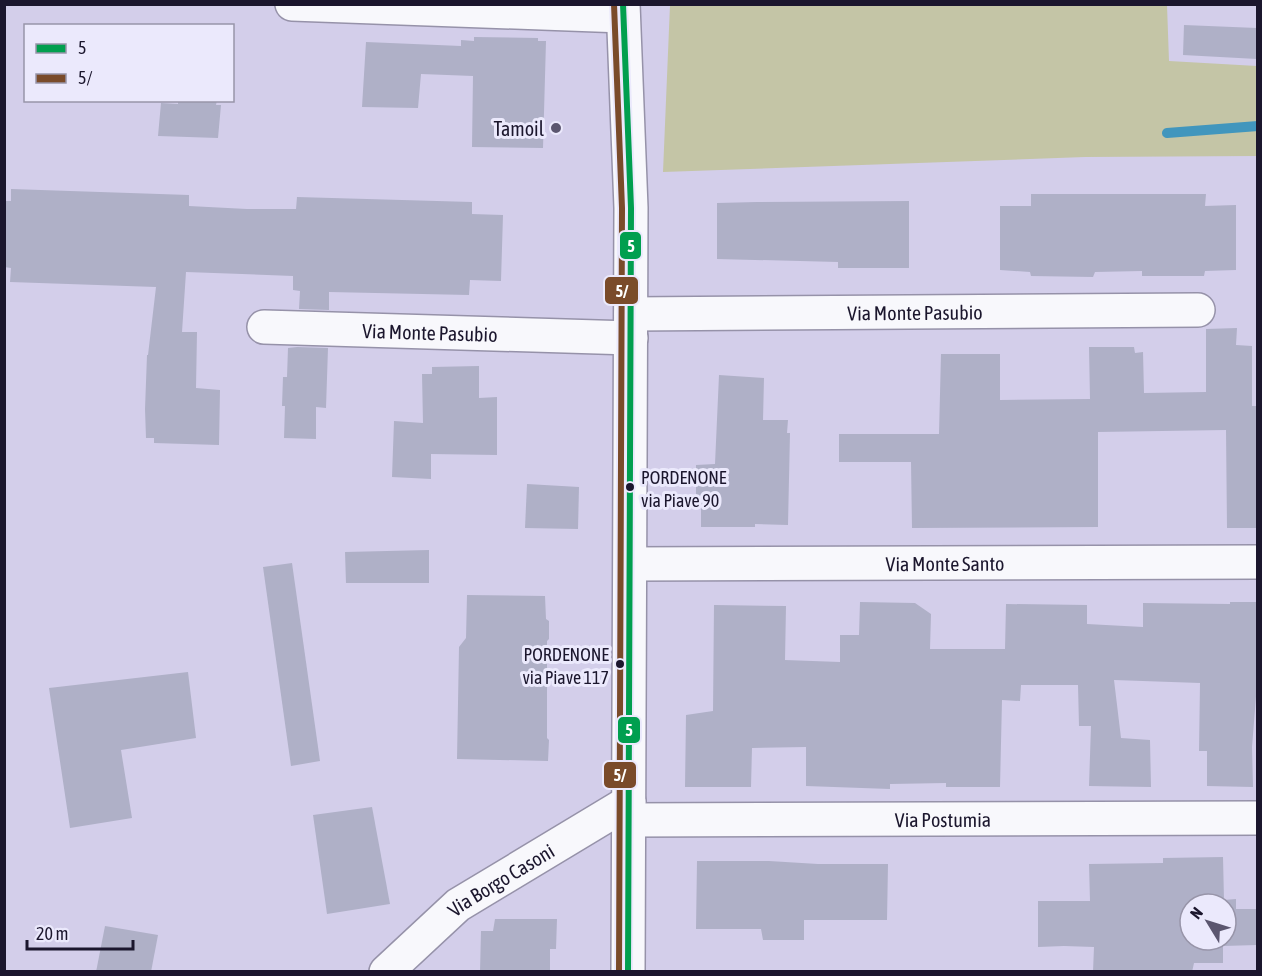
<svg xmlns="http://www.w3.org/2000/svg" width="1262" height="976" viewBox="0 0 1262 976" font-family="'Asap Condensed',sans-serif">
<rect width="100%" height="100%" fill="#d3ceea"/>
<path fill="#c4c5a6" d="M 670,5 L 1167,5 L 1169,61 L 1257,66 L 1257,156 L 1085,157 L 663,172 Z"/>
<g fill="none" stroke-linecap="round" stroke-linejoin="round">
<path stroke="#4196bd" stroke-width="10" d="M 1167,133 L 1258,126"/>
</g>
<g fill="#afb0c7" fill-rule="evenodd">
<path d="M 1184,25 L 1257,28 L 1257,59 L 1183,55 Z"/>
<path d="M 474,37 L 538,38 L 538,41 L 546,41 L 543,148 L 472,147 L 473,76 L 421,74 L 418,108 L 362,107 L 366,42 L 461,46 L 461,40 L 474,41 Z"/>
<path d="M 178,100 L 217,100 L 216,105 L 221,105 L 218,138 L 158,136 L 161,103 L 178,104 Z"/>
<path d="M 11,189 L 189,195 L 189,206 L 247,209 L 296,209 L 297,197 L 472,202 L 472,214 L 503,215 L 501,281 L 470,280 L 469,295 L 329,292 L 329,310 L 299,309 L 300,291 L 293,290 L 293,276 L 186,272 L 182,332 L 197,332 L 196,388 L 220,390 L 219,445 L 154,443 L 154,438 L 146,438 L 145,409 L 147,355 L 148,355 L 156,287 L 10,282 L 11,268 L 4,267 L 4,201 L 11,201 Z"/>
<path d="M 1031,194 L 1206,194 L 1205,206 L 1236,205 L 1236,270 L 1205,271 L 1204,276 L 1142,276 L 1142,271 L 1095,272 L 1093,277 L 1031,276 L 1030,272 L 1000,270 L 1000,206 L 1031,206 Z"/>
<path d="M 909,201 L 909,268 L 838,268 L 838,262 L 717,259 L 717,203 L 757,202 Z"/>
<path d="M 1237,328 L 1236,345 L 1252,346 L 1252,406 L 1257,406 L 1257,528 L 1227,528 L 1226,430 L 1098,432 L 1098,527 L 912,528 L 911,462 L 839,462 L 839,434 L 939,434 L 941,354 L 1000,354 L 1000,400 L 1090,399 L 1089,347 L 1134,347 L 1135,353 L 1143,352 L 1144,393 L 1206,392 L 1206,329 Z"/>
<path d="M 297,347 L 328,348 L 326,408 L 316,407 L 316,439 L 284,438 L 285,406 L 282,406 L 283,377 L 287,377 L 288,348 Z"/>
<path d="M 479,366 L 479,398 L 497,397 L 497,455 L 431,454 L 431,479 L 392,477 L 394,421 L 423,423 L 422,374 L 432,374 L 432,367 Z"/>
<path d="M 719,375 L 764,378 L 763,420 L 788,420 L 787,433 L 790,433 L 788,525 L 755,524 L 755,527 L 701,527 L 701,499 L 696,499 L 696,465 L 715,464 Z"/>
<path d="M 527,484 L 579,487 L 578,529 L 525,528 Z"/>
<path d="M 429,550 L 429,583 L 346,583 L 345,552 Z"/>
<path d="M 292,563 L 320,761 L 291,766 L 263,567 Z"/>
<path d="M 467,595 L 545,596 L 546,619 L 549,621 L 549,639 L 547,641 L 547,738 L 549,740 L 548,761 L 457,759 L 459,647 L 466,638 Z"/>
<path d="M 860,602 L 915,603 L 931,614 L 930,649 L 1005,649 L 1006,604 L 1087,605 L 1087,624 L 1143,627 L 1143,603 L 1230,604 L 1230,602 L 1257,602 L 1257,684 L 1252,747 L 1253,787 L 1207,786 L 1207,751 L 1199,751 L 1200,683 L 1114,680 L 1121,738 L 1150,740 L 1151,787 L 1089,786 L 1091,726 L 1079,726 L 1078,685 L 1021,685 L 1020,701 L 1002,700 L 1000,787 L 946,787 L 946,783 L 890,784 L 890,789 L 806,786 L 806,747 L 752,748 L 751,787 L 685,787 L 686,715 L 713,711 L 714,605 L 786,606 L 785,660 L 840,662 L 840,635 L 859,635 Z"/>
<path d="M 188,672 L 196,738 L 121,750 L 132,818 L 70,828 L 49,688 Z"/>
<path d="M 372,807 L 390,904 L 327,914 L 313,815 Z"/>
<path d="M 1223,857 L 1224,900 L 1236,899 L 1236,909 L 1257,909 L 1257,945 L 1223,946 L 1223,963 L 1194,963 L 1192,972 L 1093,972 L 1094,947 L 1064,946 L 1038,947 L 1038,901 L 1090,901 L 1089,864 L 1163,863 L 1163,858 ZM 1190,904 L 1226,904 L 1226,940 L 1190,940 Z"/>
<path d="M 697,861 L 769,861 L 818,864 L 888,864 L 887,920 L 804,920 L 804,940 L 763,940 L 761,929 L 696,929 Z"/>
<path d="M 495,919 L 557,919 L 556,949 L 550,949 L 550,972 L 480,972 L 481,931 L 493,931 Z"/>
<path d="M 105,926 L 158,935 L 151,972 L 96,972 Z"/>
</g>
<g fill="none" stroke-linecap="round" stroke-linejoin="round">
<defs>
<g id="minor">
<path d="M 292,4 L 623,16"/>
<path d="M 623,4 L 631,208 L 628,972"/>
<path id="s1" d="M 631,314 L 1198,310"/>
<path id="s2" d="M 264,327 L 631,338"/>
<path id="s3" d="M 631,564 L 1258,562"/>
<path id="s4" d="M 629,820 L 1258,818"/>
<path id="s5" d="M 386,972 L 458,905 L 629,802"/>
</g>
</defs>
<use href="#minor" stroke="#9692a9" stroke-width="36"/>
<use href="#minor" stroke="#f8f8fc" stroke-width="33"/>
<defs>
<path id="bus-1" d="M 623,4 L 631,208 L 628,972"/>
<path id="bus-2" d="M 614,4 L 622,208 L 619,972"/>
</defs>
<use href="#bus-1" stroke="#ebe9fc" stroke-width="10"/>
<use href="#bus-2" stroke="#ebe9fc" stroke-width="10"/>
<use href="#bus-1" stroke="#019f4f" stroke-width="6"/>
<use href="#bus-2" stroke="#7a4b2a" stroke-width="6"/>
</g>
<circle fill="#5b566f" stroke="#ebe9fc" stroke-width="2" cx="556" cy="128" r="6"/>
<g fill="#1b162d" stroke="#ebe9fc" stroke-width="2">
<circle cx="630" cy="487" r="5"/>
<circle cx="620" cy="664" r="5"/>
</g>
<g text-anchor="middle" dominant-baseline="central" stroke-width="6" stroke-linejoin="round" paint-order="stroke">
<g font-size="18" fill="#1b162d" stroke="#ebe9fc" text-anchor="start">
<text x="641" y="477">PORDENONE<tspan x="641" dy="23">via Piave 90</tspan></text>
<text x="609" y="654" text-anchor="end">PORDENONE<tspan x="609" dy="23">via Piave 117</tspan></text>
</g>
<g font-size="20" fill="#1b162d" stroke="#ebe9fc" text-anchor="end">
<text x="544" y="128">Tamoil</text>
</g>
<g font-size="20" fill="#1b162d" stroke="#ebe9fc">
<text stroke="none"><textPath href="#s1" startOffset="284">Via Monte Pasubio</textPath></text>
<text stroke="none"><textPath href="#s2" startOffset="166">Via Monte Pasubio</textPath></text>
<text stroke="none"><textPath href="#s3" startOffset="314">Via Monte Santo</textPath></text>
<text stroke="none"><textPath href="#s4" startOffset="314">Via Postumia</textPath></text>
<text stroke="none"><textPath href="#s5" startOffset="148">Via Borgo Casoni</textPath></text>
</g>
</g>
<g stroke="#ebe9fc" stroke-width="2">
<rect x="619" y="231" width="23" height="29" rx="6" fill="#019f4f"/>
<rect x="604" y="276" width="35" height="29" rx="6" fill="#7a4b2a"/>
<rect x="617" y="716" width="24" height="28" rx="6" fill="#019f4f"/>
<rect x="603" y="761" width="34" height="28" rx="6" fill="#7a4b2a"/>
</g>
<g font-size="16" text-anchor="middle" font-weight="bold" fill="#fff">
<text x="631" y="252">5</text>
<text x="622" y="297">5/</text>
<text x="629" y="736">5</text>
<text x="620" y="781">5/</text>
</g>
<rect width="1262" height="976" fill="none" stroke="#1b162d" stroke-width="12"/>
<rect x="24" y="24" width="210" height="78" fill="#ebe9fc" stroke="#9895a9" stroke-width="1.5"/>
<rect x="36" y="44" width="30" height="9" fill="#019f4f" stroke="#9895a9" stroke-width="1.5"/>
<text x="78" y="54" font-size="18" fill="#1b162d">5</text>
<rect x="36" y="74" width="30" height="9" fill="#7a4b2a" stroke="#9895a9" stroke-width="1.5"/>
<text x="78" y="84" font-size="18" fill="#1b162d">5/</text>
<g transform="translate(1208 922) rotate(308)"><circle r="28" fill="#ebe9fc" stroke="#9895a9" stroke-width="1.5"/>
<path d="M0-4.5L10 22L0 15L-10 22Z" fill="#5b566f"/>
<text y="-9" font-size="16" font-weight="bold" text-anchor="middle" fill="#1b162d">N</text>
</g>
<path d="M27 940v9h106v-9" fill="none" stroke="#1b162d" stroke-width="3"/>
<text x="36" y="940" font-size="18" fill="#1b162d" stroke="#ebe9fc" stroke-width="4.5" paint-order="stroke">20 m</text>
</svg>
